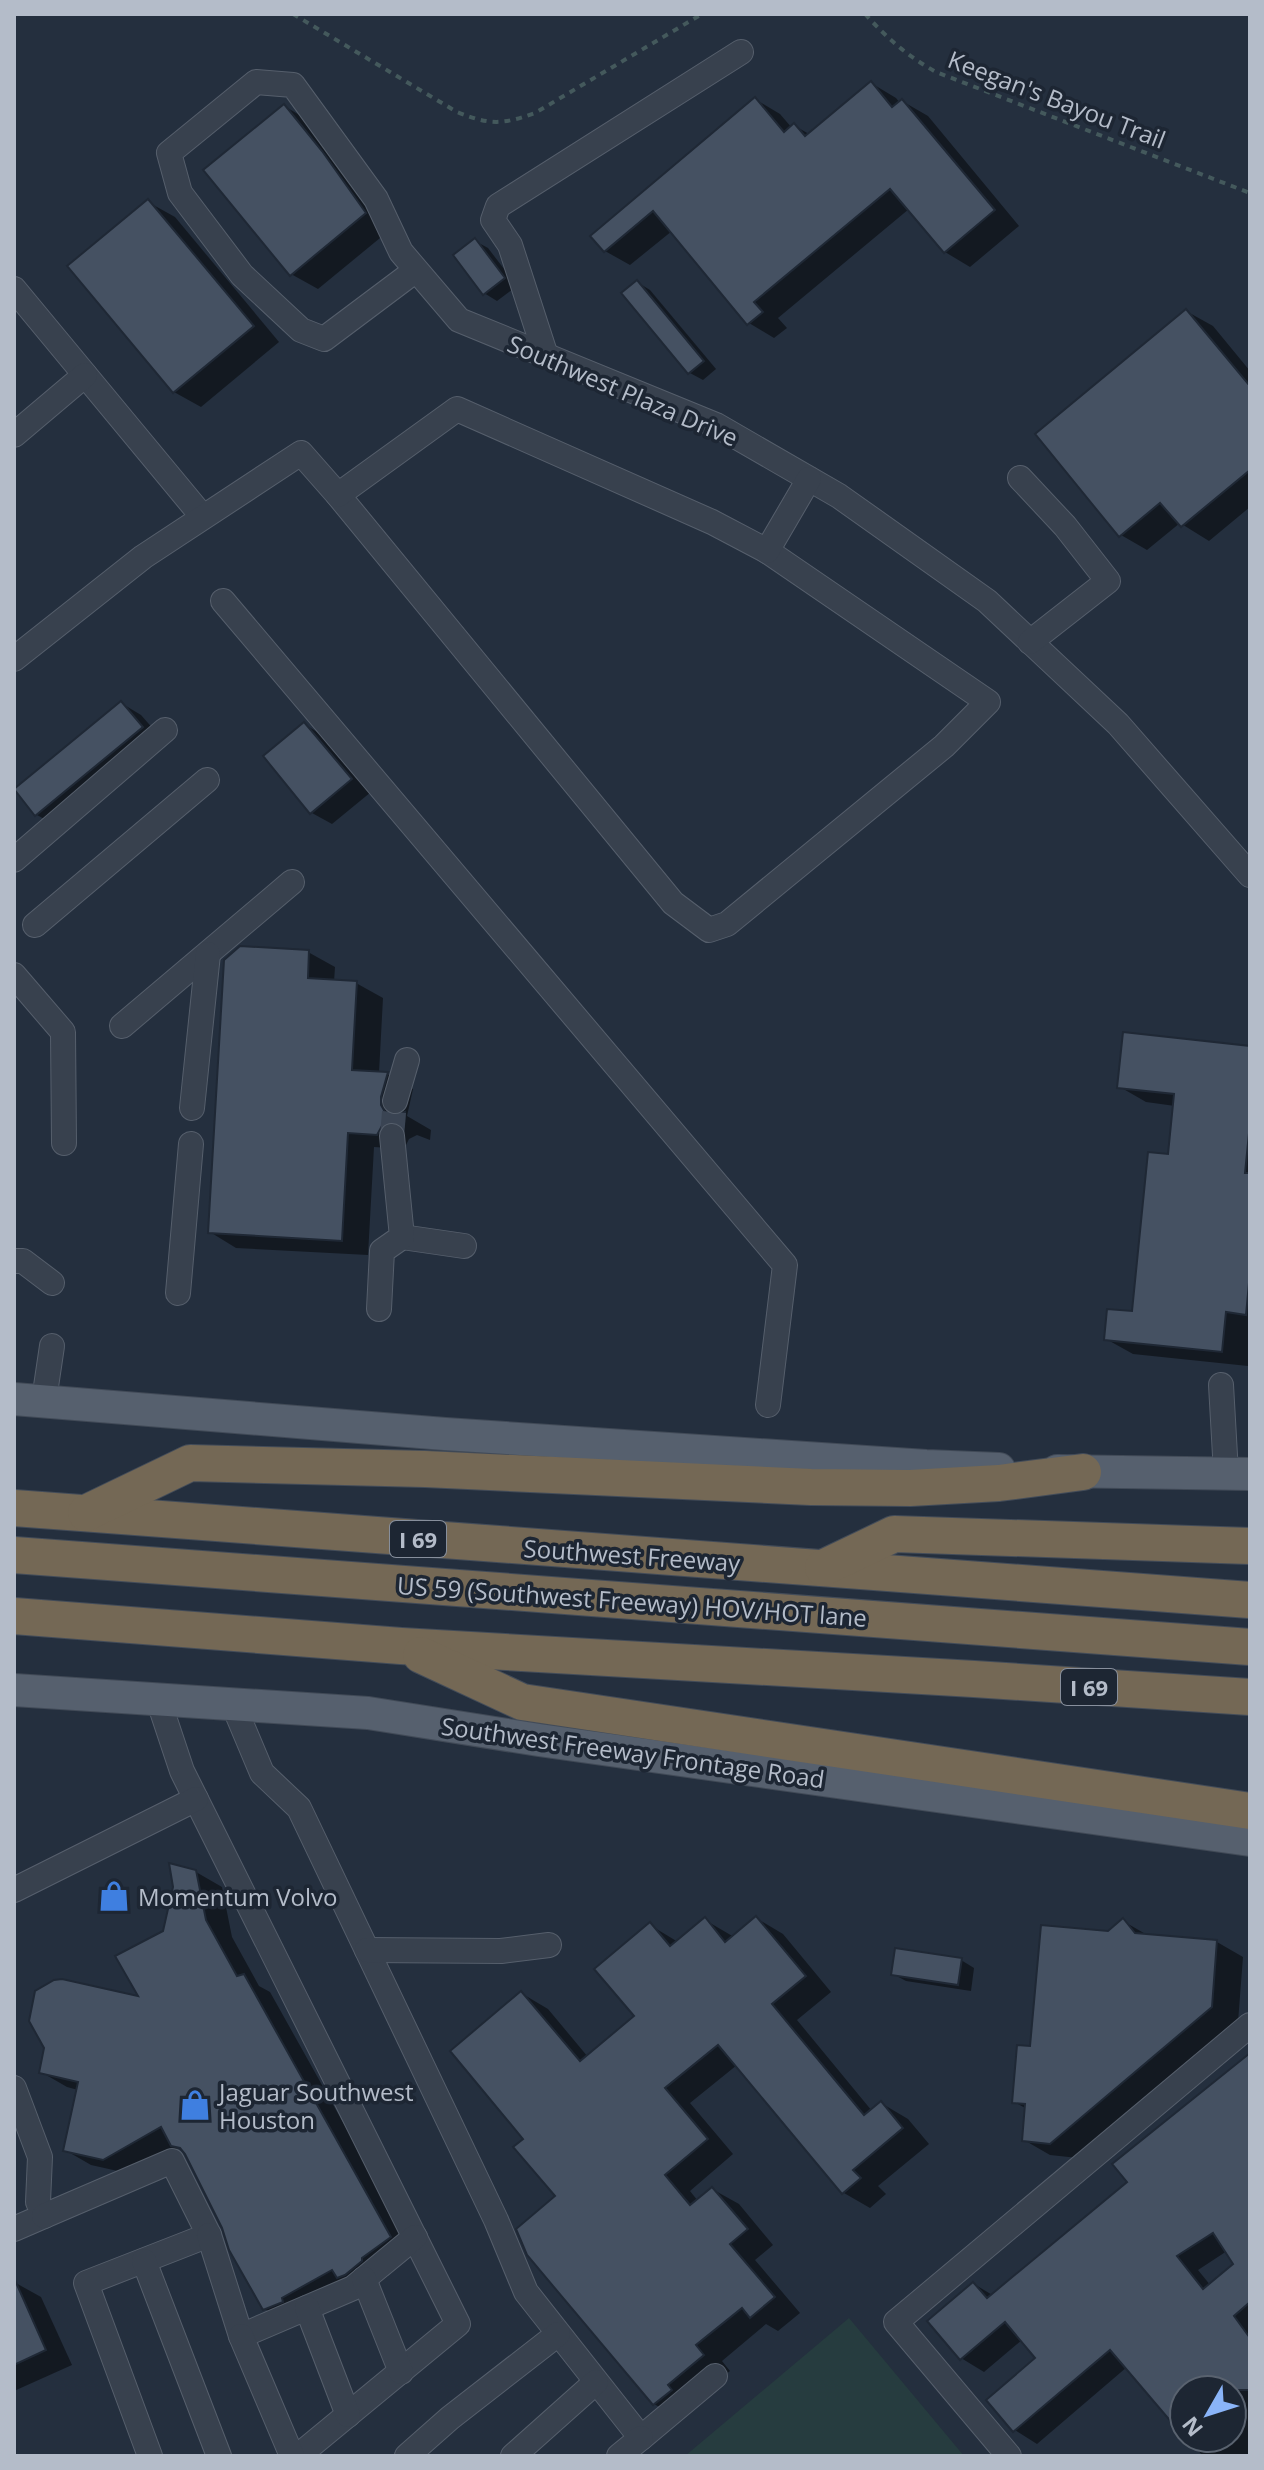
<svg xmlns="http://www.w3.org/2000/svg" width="1264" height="2470" viewBox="0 0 1264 2470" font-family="'Open Sans',sans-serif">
<rect width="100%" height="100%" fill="#242f3e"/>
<path fill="#263c3f" d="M 849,2318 L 964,2456 L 685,2456 Z"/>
<g fill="#0007" fill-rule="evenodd">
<path d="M 871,83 L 896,98 L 900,103 L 902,101 L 928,116 L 1019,226 L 970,267 L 945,252 L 909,209 L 778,318 L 787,328 L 774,338 L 749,323 L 672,231 L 630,265 L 605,251 L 755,99 L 780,114 L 792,128 L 795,126 L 809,134 Z"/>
<path d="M 284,106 L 310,121 L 391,229 L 318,289 L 291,274 Z"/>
<path d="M 148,202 L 175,217 L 279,342 L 201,407 L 174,392 Z"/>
<path d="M 475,241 L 488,248 L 517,286 L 497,301 L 484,293 Z"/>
<path d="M 637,282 L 650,290 L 716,369 L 703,380 L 690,373 Z"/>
<path d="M 1186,311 L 1213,326 L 1250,371 L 1250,507 L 1209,541 L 1180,523 L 1147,550 L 1121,535 Z"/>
<path d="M 121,703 L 141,715 L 162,739 L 57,826 L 37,815 L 16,790 Z"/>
<path d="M 304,724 L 324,736 L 371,792 L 332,824 L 312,813 L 265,757 Z"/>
<path d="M 308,952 L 335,967 L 334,982 L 356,983 L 383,998 L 379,1073 L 387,1074 L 413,1089 L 407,1116 L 431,1130 L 430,1140 L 417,1135 L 409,1139 L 404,1149 L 374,1147 L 368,1255 L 236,1248 L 210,1232 Z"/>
<path d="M 1250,1048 L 1250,1345 L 1248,1366 L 1133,1354 L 1106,1339 L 1134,1313 L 1170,1156 L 1175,1106 L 1146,1102 L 1120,1087 Z"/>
<path d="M 196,1872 L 222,1887 L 232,1937 L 259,1986 L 270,1992 L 416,2253 L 387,2273 L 388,2276 L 372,2289 L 291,2324 L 265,2309 L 187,2153 L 178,2148 L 131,2174 L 91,2165 L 65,2150 L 78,2090 L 67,2087 L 41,2072 L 46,2048 L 142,1999 L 165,1933 Z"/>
<path d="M 756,1918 L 783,1934 L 831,1992 L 797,2020 L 872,2111 L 881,2103 L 908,2119 L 929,2144 L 878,2186 L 886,2194 L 870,2208 L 844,2193 L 737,2065 L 690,2103 L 733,2154 L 690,2191 L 698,2201 L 712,2189 L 739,2204 L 773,2245 L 755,2260 L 800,2313 L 778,2331 L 766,2324 L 722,2361 L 730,2371 L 693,2401 L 681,2419 L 654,2404 L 558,2197 L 526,2139 L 521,1993 L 548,2009 L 588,2057 L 636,2016 L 650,1925 L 678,1942 L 705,1920 L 734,1937 Z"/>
<path d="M 1123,1921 L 1149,1936 L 1217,1942 L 1243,1957 L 1238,2022 L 1078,2158 L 1050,2155 L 1024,2140 L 1027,2109 L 1014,2102 L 1032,2048 Z"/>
<path d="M 961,1960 L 974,1968 L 971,1991 L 906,1981 L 893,1974 Z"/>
<path d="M 1250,2056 L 1250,2456 L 1203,2456 L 1187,2438 L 1232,2438 L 1232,2390 L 1184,2390 L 1184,2434 L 1127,2367 L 1037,2444 L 1015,2430 L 1038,2358 L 1022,2340 L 984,2372 L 961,2358 L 974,2284 L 994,2296 L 1130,2182 ZM 1227,2251 L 1235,2265 L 1211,2286 L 1198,2270 Z"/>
<path d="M 14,2282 L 41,2297 L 72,2365 L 14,2391 Z"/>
</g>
<g fill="#455162" stroke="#1f2835" stroke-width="2" fill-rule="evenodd">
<path d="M 871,81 L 892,107 L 902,99 L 995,210 L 944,253 L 890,189 L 754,302 L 763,312 L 747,325 L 653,211 L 604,252 L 590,236 L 755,97 L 784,132 L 794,123 L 805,136 Z"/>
<path d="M 284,104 L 322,151 L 366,213 L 290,276 L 203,170 Z"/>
<path d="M 148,199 L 254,326 L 173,393 L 67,266 Z"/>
<path d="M 475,238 L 505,278 L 483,295 L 453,255 Z"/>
<path d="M 637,280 L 704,361 L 688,374 L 621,293 Z"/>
<path d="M 1186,309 L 1250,386 L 1250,470 L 1181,527 L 1160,503 L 1119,537 L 1035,434 Z"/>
<path d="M 121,701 L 143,727 L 35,816 L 14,789 Z"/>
<path d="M 304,722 L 352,779 L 310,814 L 263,756 Z"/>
<path d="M 240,946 L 309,950 L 308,978 L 357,981 L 352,1070 L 388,1072 L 381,1097 L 381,1105 L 385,1112 L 392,1116 L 405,1112 L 404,1127 L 397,1122 L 390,1121 L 383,1124 L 377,1135 L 348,1133 L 342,1241 L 208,1233 L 224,960 Z"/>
<path d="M 1123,1032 L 1250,1046 L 1250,1123 L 1245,1173 L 1250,1173 L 1250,1272 L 1246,1315 L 1226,1312 L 1222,1352 L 1104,1340 L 1107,1309 L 1132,1311 L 1148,1152 L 1168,1154 L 1174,1094 L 1117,1088 Z"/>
<path d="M 169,1863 L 196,1870 L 206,1920 L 237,1976 L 244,1974 L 391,2237 L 362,2258 L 362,2261 L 345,2275 L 337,2278 L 332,2270 L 282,2298 L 283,2302 L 263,2310 L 229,2250 L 222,2228 L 185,2154 L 180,2148 L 171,2146 L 161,2127 L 103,2160 L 63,2151 L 78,2082 L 39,2073 L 44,2048 L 29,2021 L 35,1991 L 54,1980 L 62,1979 L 138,1996 L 115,1956 L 163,1931 L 173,1887 Z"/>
<path d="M 756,1916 L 806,1976 L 772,2004 L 864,2115 L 881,2101 L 903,2128 L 853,2170 L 861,2178 L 842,2194 L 718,2045 L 665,2088 L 708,2139 L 665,2175 L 690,2205 L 712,2187 L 748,2229 L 730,2244 L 775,2297 L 750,2318 L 742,2308 L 696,2345 L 704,2355 L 668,2385 L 672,2390 L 653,2405 L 527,2255 L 516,2229 L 555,2196 L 513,2147 L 523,2139 L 450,2051 L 521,1991 L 580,2061 L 634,2016 L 594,1969 L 650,1922 L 670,1946 L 705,1917 L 725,1942 Z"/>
<path d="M 1123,1918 L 1135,1933 L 1217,1940 L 1212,2007 L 1050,2144 L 1022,2141 L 1025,2104 L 1012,2103 L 1017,2045 L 1030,2046 L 1041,1925 L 1108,1931 Z"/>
<path d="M 895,1948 L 962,1958 L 958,1985 L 891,1975 Z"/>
<path d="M 1250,2053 L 1250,2302 L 1234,2316 L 1250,2338 L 1250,2390 L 1184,2390 L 1184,2437 L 1110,2350 L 1013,2432 L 986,2400 L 1035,2358 L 1005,2322 L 960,2360 L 927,2321 L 973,2282 L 987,2298 L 1127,2182 L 1112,2164 ZM 1213,2233 L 1233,2264 L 1203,2289 L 1177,2256 Z"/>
<path d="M 14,2278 L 46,2350 L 14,2365 Z"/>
</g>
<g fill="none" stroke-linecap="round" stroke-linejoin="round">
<path stroke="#3a4453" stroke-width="24" stroke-dasharray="24 12" stroke-linecap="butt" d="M 392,1136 L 395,1101"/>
<defs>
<g id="minor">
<path d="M 416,270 L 324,339 L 301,330 L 242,275 L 180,193 L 169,153 L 256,82 L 293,85 L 376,199 L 401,252 L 459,320 L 716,425 L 839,496 L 987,601 L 1118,724 L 1250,875"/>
<path d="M 14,289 L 202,516"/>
<path d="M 546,356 L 510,245 L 493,220 L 498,206 L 741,52"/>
<path d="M 14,435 L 85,375"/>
<path d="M 1020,478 L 1065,526 L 1108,581 L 1030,642"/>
<path d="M 338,495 L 673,903 L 709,930 L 727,924 L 944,746 L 988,702 L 767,551"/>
<path d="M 223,601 L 785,1265 L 768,1405"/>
<path d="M 14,659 L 143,557 L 301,453 L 338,495 L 457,409 L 712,522 L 767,551 L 809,479"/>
<path d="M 14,860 L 165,730"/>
<path d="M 35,925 L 207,780"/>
<path d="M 14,975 L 63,1032 L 64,1143"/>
<path d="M 122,1026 L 292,882"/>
<path d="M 395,1101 L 407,1060"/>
<path d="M 192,1108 L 208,954"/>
<path d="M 402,1237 L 464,1246"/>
<path d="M 14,1261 L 23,1261 L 52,1283"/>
<path d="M 178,1293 L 191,1144"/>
<path d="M 379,1309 L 382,1251 L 402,1237 L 392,1136"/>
<path d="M 1221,1385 L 1226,1473"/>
<path d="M 44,1400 L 52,1346"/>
<path d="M 158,1699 L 182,1771 L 458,2324 L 298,2456"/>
<path d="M 233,1704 L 262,1773 L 299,1808 L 496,2220 L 526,2292 L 641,2438 L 715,2376"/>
<path d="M 14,1890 L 196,1799"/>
<path d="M 367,1950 L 501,1951 L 549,1945"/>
<path d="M 14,2088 L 40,2157 L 38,2202 L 44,2216 L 14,2229"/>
<path d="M 44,2216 L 172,2161 L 209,2235 L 86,2283 L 150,2456"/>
<path d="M 209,2235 L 241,2336 L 353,2288 L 415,2237"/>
<path d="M 144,2261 L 219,2456"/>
<path d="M 364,2279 L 401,2372"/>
<path d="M 307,2308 L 348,2415"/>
<path d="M 241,2336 L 292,2456"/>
<path d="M 407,2456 L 450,2418 L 558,2334"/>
<path d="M 513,2456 L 596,2382"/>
<path d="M 619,2456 L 641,2438"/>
<path d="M 1009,2456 L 896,2322 L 1250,2025"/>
</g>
<g id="major">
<path d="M 14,1399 L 445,1434 L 926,1466 L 999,1469"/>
<path d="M 1057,1471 L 1250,1474"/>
<path d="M 14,1690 L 368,1713 L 539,1740 L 1250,1840"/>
</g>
<g id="highway">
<path d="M 14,1508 L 1250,1600"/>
<path d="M 86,1513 L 190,1463 L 425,1469 L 811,1487 L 910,1488 L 999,1483 L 1083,1472"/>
<path d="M 14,1555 L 1250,1647"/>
<path d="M 823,1568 L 894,1534 L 1250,1546"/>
<path d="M 14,1616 L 401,1646 L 974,1679 L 1250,1697"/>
<path d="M 421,1655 L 522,1702 L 1250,1811"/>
</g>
</defs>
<use href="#minor" stroke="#565f6c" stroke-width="26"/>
<use href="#major" stroke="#414a57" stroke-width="34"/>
<use href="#highway" stroke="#434c59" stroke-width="38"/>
<g stroke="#44595c" stroke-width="4" stroke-dasharray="6 6" stroke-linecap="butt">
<path d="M 293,14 L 457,112 C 490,125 501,125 535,113 L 702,14"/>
<path d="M 865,14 C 888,39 906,55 936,72 L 1250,193"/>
</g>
<use href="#minor" stroke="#38414e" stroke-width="24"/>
<use href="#major" stroke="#56606e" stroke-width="32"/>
<use href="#highway" stroke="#746855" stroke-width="36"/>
</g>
<defs>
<symbol id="shop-bare" viewBox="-9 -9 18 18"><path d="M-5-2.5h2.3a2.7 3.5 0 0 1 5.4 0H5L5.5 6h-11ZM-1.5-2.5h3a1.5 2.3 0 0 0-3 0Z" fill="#3f7fe0" stroke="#1d2633" stroke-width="2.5" paint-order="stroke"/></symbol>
</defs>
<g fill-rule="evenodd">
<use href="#shop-bare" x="92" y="1874" width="44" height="44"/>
<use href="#shop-bare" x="173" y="2083" width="44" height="44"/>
</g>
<g text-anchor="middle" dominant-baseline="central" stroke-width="7" stroke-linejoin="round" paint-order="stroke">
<g fill="#1d2633" stroke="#878f9c" stroke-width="2">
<rect x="390" y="1521" width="56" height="36" rx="6"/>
<rect x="1061" y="1669" width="56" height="36" rx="6"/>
</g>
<g font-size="22" font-weight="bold" fill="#b4bcc9">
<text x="418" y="1539">I 69</text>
<text x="1089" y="1687">I 69</text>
</g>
<g font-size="24" fill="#b4bcc9" stroke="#1d2633">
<text transform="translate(1057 99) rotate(21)">Keegan's Bayou Trail</text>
<text transform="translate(623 390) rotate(23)">Southwest Plaza Drive</text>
<text transform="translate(632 1555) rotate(4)">Southwest Freeway</text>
<text transform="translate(632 1601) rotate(4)">US 59 (Southwest Freeway) HOV/HOT lane</text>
<text transform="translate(633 1752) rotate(8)">Southwest Freeway Frontage Road</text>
</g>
<g font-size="24" fill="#b4bcc9" stroke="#1d2633" text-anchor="start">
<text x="138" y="1896">Momentum Volvo</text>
<text x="219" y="2091">Jaguar Southwest<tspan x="219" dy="28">Houston</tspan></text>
</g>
</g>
<rect width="1264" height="2470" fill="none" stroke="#b4bcc9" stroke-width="32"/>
<g transform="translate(1208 2414) rotate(231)"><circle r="38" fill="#1d2633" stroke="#59626f" stroke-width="2"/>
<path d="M0-6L14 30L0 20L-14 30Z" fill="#8ab4f8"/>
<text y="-12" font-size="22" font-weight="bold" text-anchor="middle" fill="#b4bcc9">N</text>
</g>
</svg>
